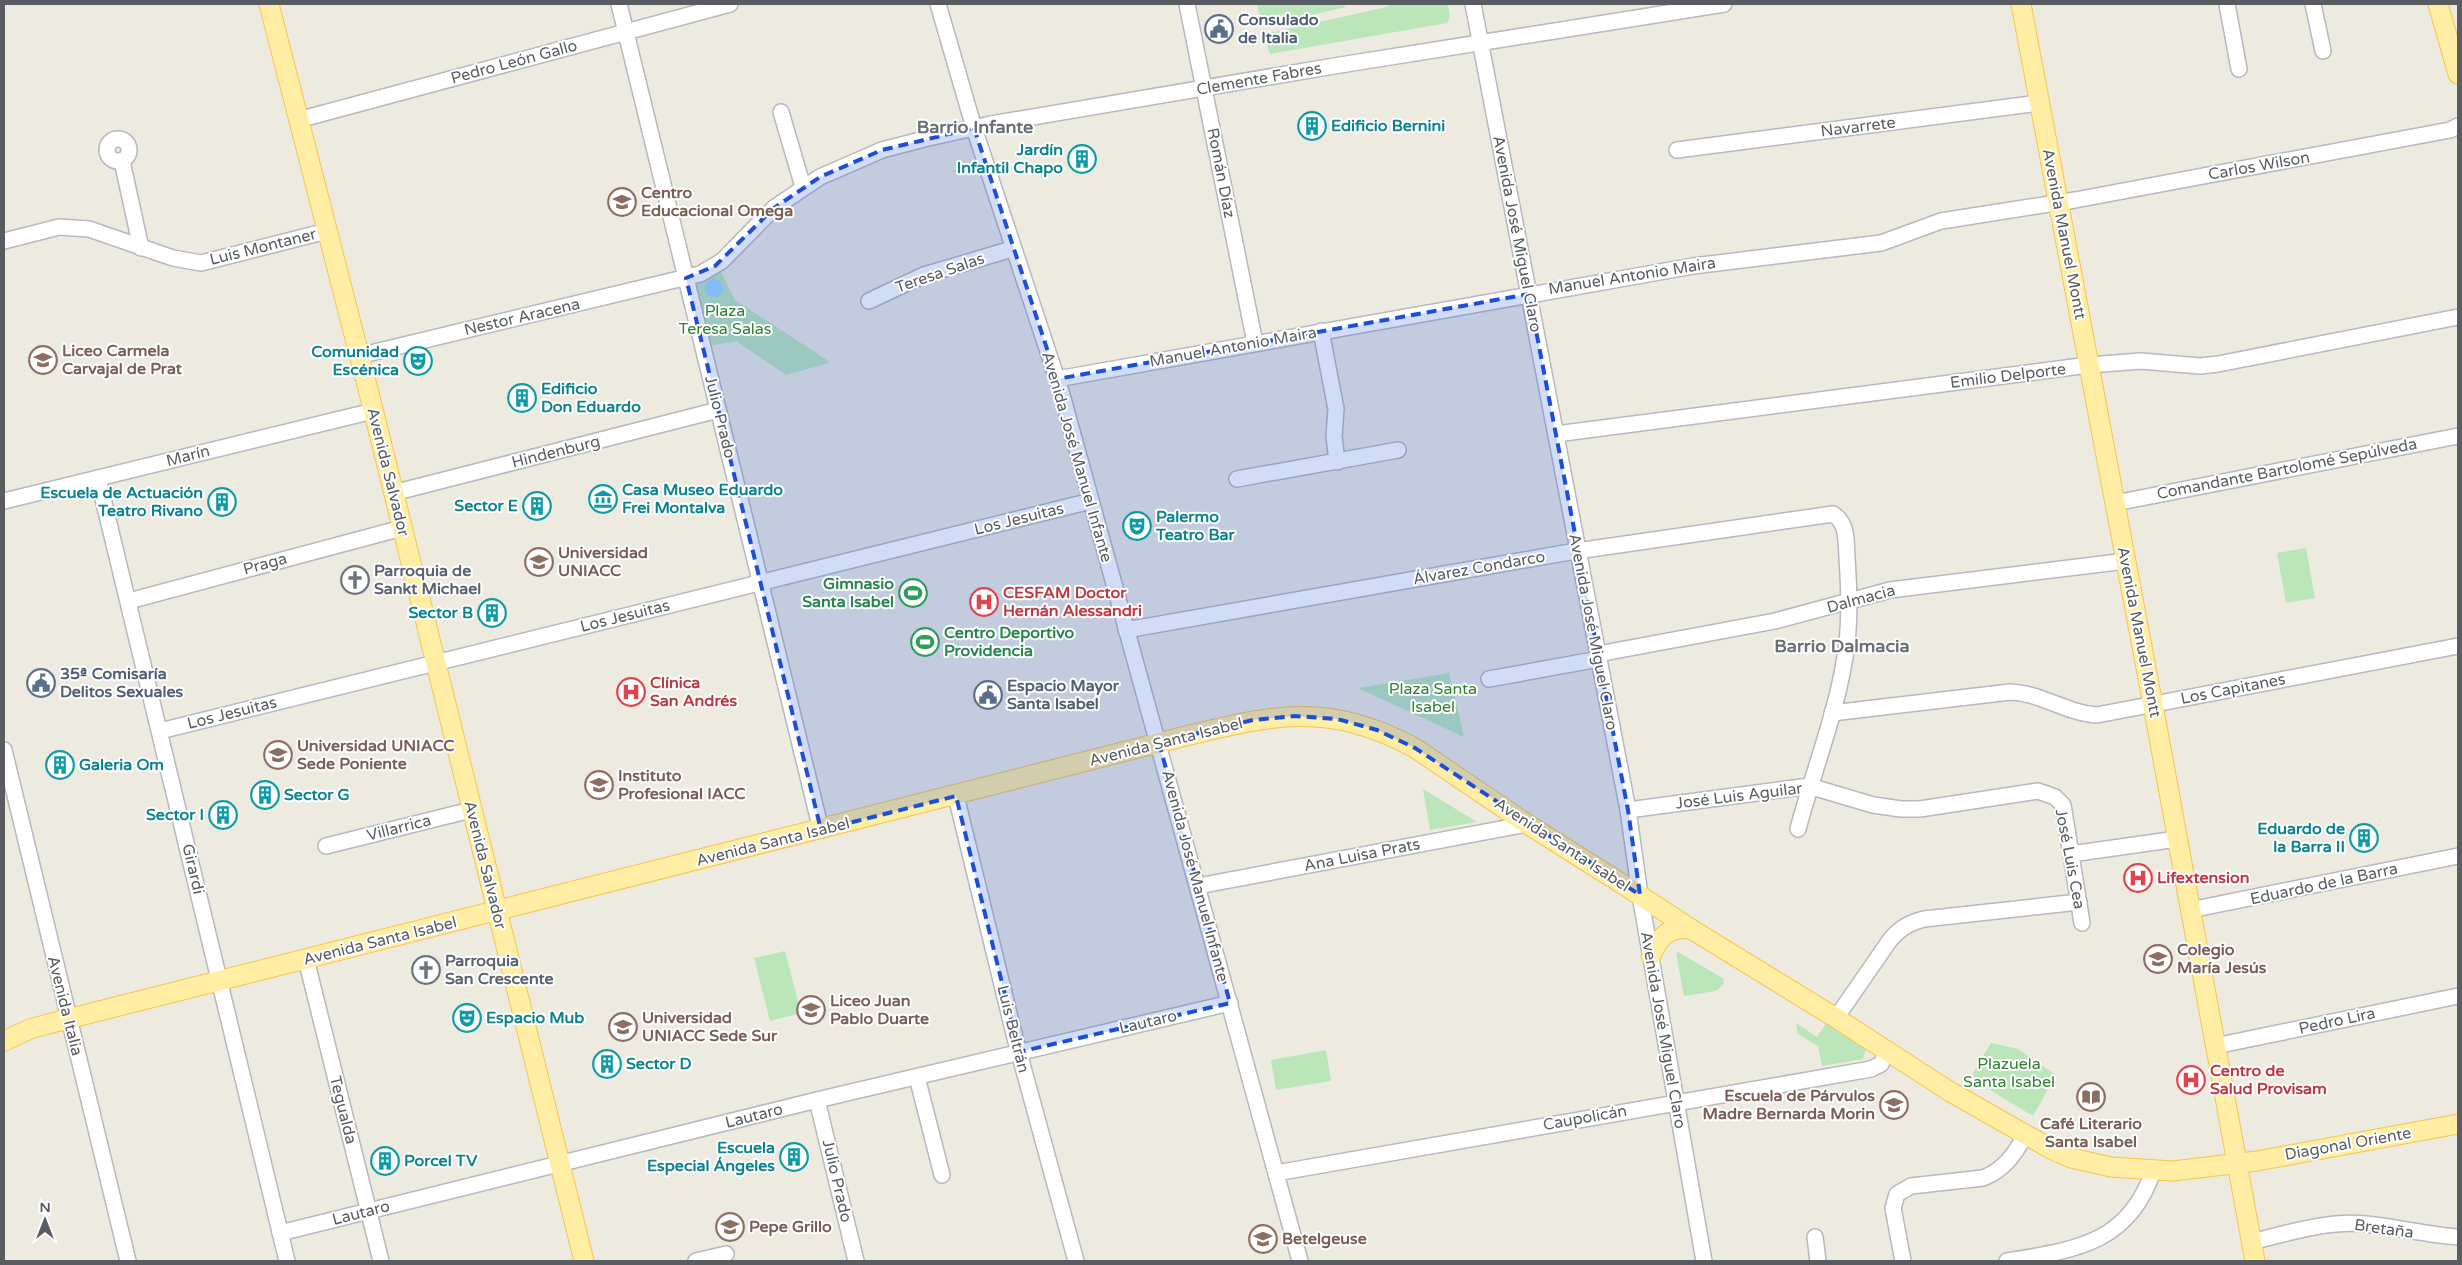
<svg xmlns="http://www.w3.org/2000/svg" width="2462" height="1265" viewBox="0 0 2462 1265" font-family="'Varela Round',sans-serif">
<rect width="100%" height="100%" fill="#edeae0"/>
<g fill="#bbe6ba">
<path d="M 1257,4 L 1341,4 L 1346,7 L 1262,27 Z"/>
<path d="M 1390,4 L 1448,4 L 1450,17 L 1447,23 L 1270,54 L 1264,34 L 1387,7 Z"/>
<path d="M 719,268 L 735,300 L 827,360 L 829,363 L 786,375 L 736,341 L 708,346 L 694,281 Z"/>
<path d="M 2306,548 L 2315,598 L 2286,603 L 2277,553 Z"/>
<path d="M 1449,673 L 1464,737 L 1358,688 Z"/>
<path d="M 1423,789 L 1477,822 L 1430,830 Z"/>
<path d="M 785,951 L 801,1013 L 770,1021 L 754,958 Z"/>
<path d="M 1678,952 L 1724,979 L 1723,985 L 1716,991 L 1684,996 L 1676,953 Z"/>
<path d="M 1827,1022 L 1864,1045 L 1866,1049 L 1863,1059 L 1822,1066 L 1818,1046 L 1798,1034 L 1796,1023 L 1817,1037 Z"/>
<path d="M 1991,1043 L 2018,1049 L 2056,1075 L 2033,1116 L 1970,1078 Z"/>
<path d="M 1326,1050 L 1331,1081 L 1276,1090 L 1271,1060 Z"/>
</g>
<circle fill="#9ed7ff" cx="714" cy="288" r="9"/>
<g fill="none" stroke-linecap="round" stroke-linejoin="round">
<defs>
<g id="minor">
<path d="M 619,4 L 821,830"/>
<path d="M 938,4 L 974,128 L 1061,391 L 1300,1261"/>
<path d="M 1187,4 L 1255,343"/>
<path d="M 1473,4 L 1628,810 L 1640,895 L 1704,1261"/>
<path d="M 2227,4 L 2239,69"/>
<path d="M 2313,4 L 2323,51"/>
<path d="M 781,112 L 803,187"/>
<path d="M 298,120 L 730,4"/>
<circle cx="118" cy="150" r="11"/>
<path d="M 1677,150 L 2039,103"/>
<path d="M 122,161 L 141,248"/>
<path d="M 4,241 L 59,227 L 89,229 L 173,258 L 201,263 L 327,231"/>
<path d="M 869,301 L 924,275 L 1012,249"/>
<path d="M 1321,331 L 1336,409 L 1334,436 L 1337,462"/>
<path d="M 358,356 L 700,274 L 722,261 L 774,208 L 820,177 L 882,150 L 924,139 L 991,124 L 1334,66 L 1724,4"/>
<path d="M 1057,379 L 1693,266 L 1881,243 L 1941,221 L 2075,200 L 2450,130 L 2458,126"/>
<path d="M 1556,434 L 2089,365 L 2141,361 L 2200,366 L 2218,364 L 2458,317"/>
<path d="M 98,478 L 287,1261"/>
<path d="M 1237,479 L 1398,450"/>
<path d="M 393,493 L 718,410"/>
<path d="M 4,501 L 373,411"/>
<path d="M 2115,503 L 2458,436"/>
<path d="M 129,601 L 402,528"/>
<path d="M 1126,630 L 1570,552 L 1833,514 C 1848,523 1846,542 1847,558 C 1849,586 1850,614 1847,642 C 1840,705 1814,768 1798,829"/>
<path d="M 1598,654 L 1775,621 L 1890,590 L 2126,561"/>
<path d="M 1489,679 L 1599,659"/>
<path d="M 1832,713 L 2010,692 C 2041,693 2066,713 2097,715 L 2458,646"/>
<path d="M 160,731 L 1091,501"/>
<path d="M 4,750 L 128,1261"/>
<path d="M 956,796 L 1015,1038 L 1076,1261"/>
<path d="M 1628,810 L 1809,786 L 1873,805 L 1901,809 L 1920,809 L 2038,791 L 2055,797 L 2063,805 L 2082,923"/>
<path d="M 326,846 L 471,810"/>
<path d="M 2071,854 L 2177,839"/>
<path d="M 1198,886 L 1527,824"/>
<path d="M 2190,910 L 2458,856"/>
<path d="M 306,959 L 381,1261"/>
<path d="M 1836,1018 L 1890,940 C 1900,928 1909,923 1924,919 L 2079,902"/>
<path d="M 2215,1046 L 2458,996"/>
<path d="M 917,1077 L 942,1175"/>
<path d="M 817,1100 L 856,1261"/>
<path d="M 1276,1173 L 1871,1069 L 1881,1064 L 1887,1052"/>
<path d="M 280,1233 L 817,1100 L 1230,1003"/>
<path d="M 1815,1237 L 1818,1261"/>
<path d="M 2251,1242 C 2289,1233 2328,1220 2366,1224 C 2397,1227 2427,1235 2458,1237"/>
<path d="M 696,1261 L 726,1254"/>
<path d="M 1903,1261 L 1893,1208 L 1897,1194 L 1911,1186 L 1983,1178 C 2004,1170 2015,1154 2026,1134"/>
<path d="M 2007,1261 C 2074,1250 2129,1244 2153,1171"/>
</g>
<g id="major">
<path d="M 269,4 L 369,393 L 584,1261"/>
<path d="M 2021,4 L 2153,705 L 2255,1261"/>
<path d="M 2438,4 L 2458,74"/>
<path d="M 1651,956 C 1658,937 1670,926 1691,929"/>
<path d="M 4,1041 L 30,1029 L 48,1024 L 1186,736 C 1276,714 1329,702 1415,748 L 1527,824 L 1624,885 L 1691,929 L 1836,1018 L 1949,1091 L 2051,1149 L 2071,1158 L 2111,1167 L 2173,1171 L 2257,1161 L 2458,1124"/>
</g>
</defs>
<use href="#minor" stroke="#b6b9be" stroke-width="18"/>
<use href="#major" stroke="#f8c44d" stroke-width="21"/>
<use href="#minor" stroke="#fff" stroke-width="15"/>
<use href="#major" stroke="#ffeea3" stroke-width="19"/>
</g>
<path fill="#1d4ed8" fill-opacity="0.2" stroke="#1d4ed8" stroke-width="4" stroke-dasharray="10 6" stroke-linejoin="round" d="M 974,128 L 1057,379 L 1529,294 L 1628,810 L 1640,895 L 1415,748 L 1377,730 L 1337,719 L 1295,716 L 1253,720 L 1186,736 L 1159,743 L 1230,1003 L 1019,1052 L 956,796 L 821,830 L 686,278 L 715,266 L 774,208 L 820,177 L 882,150 Z"/>
<defs>
<symbol id="civic-ring" viewBox="-11 -11 22 22"><circle r="9.5" fill="#fff" stroke="#5c6f8a" stroke-width="1.5"/><path d="M-.6-6.5H3V-4.5H.6V-3L4-1V1h2V6H-6V1h2V-1L-.6-3ZM-1.2 2.5V6h2.4V2.5Z" fill="#5c6f8a"/></symbol>
<symbol id="building-ring" viewBox="-11 -11 22 22"><circle r="9.5" fill="#fff" stroke="#0f9aa8" stroke-width="1.5"/><path d="M-4-6H4V6H1V3H-1V6H-4ZM-2.5-4.3h1.7v1.8h-1.7ZM.8-4.3h1.7v1.8H.8ZM-2.5-1h1.7V.8h-1.7ZM.8-1h1.7V.8H.8Z" fill="#0f9aa8"/></symbol>
<symbol id="school-ring" viewBox="-11 -11 22 22"><circle r="9.5" fill="#fff" stroke="#8d6e63" stroke-width="1.5"/><path d="M0-5L7-2L0 1L-7-2ZM-4 1L0 2.5L4 1V4Q0 6-4 4Z" fill="#8d6e63"/></symbol>
<symbol id="theatre-ring" viewBox="-11 -11 22 22"><circle r="9.5" fill="#fff" stroke="#0f9aa8" stroke-width="1.5"/><path d="M-5-5.5Q0-4 5-5.5V0Q5 5 0 6Q-5 5-5 0ZM-3.3-2.5H-1v1.5H-3.3ZM1-2.5H3.3v1.5H1ZM-2.8 1Q0 5.5 2.8 1Z" fill="#0f9aa8"/></symbol>
<symbol id="museum-ring" viewBox="-11 -11 22 22"><circle r="9.5" fill="#fff" stroke="#0f9aa8" stroke-width="1.5"/><path d="M0-6L6-3V-2H-6V-3ZM-5-1h2V3h-2ZM-1-1h2V3h-2ZM3-1h2V3H3ZM-6 4H6V6H-6Z" fill="#0f9aa8"/></symbol>
<symbol id="university-ring" viewBox="-11 -11 22 22"><circle r="9.5" fill="#fff" stroke="#8d6e63" stroke-width="1.5"/><path d="M0-5L7-2L0 1L-7-2ZM-4 1L0 2.5L4 1V4Q0 6-4 4Z" fill="#8d6e63"/></symbol>
<symbol id="church-ring" viewBox="-11 -11 22 22"><circle r="9.5" fill="#fff" stroke="#6b7280" stroke-width="1.5"/><path d="M-1.2-6h2.4v3.5h3.3v2.4h-3.3V6h-2.4V-.1h-3.3v-2.4h3.3Z" fill="#6b7280"/></symbol>
<symbol id="stadium-ring" viewBox="-11 -11 22 22"><circle r="9.5" fill="#fff" stroke="#2e9e5b" stroke-width="1.5"/><path d="M0-5a6.5 5 0 1 0 0 10a6.5 5 0 1 0 0-10ZM-3.5-1.8h7v3.6h-7Z" fill="#2e9e5b"/></symbol>
<symbol id="hospital-ring" viewBox="-11 -11 22 22"><circle r="9.5" fill="#fff" stroke="#e0444e" stroke-width="1.5"/><path d="M-5-5h3v3.5h4V-5h3V5h-3V1.5h-4V5h-3Z" fill="#e0444e"/></symbol>
<symbol id="library-ring" viewBox="-11 -11 22 22"><circle r="9.5" fill="#fff" stroke="#8d6e63" stroke-width="1.5"/><path d="M-6-4Q-3-5.5-.7-3.5V5Q-3 3-6 4ZM6-4Q3-5.5 .7-3.5V5Q3 3 6 4Z" fill="#8d6e63"/></symbol>
</defs>
<g fill-rule="evenodd">
<use href="#civic-ring" x="1203" y="13" width="32" height="32"/>
<use href="#building-ring" x="1296" y="110" width="32" height="32"/>
<use href="#building-ring" x="1066" y="143" width="32" height="32"/>
<use href="#school-ring" x="606" y="186" width="32" height="32"/>
<use href="#school-ring" x="27" y="344" width="32" height="32"/>
<use href="#theatre-ring" x="402" y="345" width="32" height="32"/>
<use href="#building-ring" x="506" y="382" width="32" height="32"/>
<use href="#museum-ring" x="587" y="483" width="32" height="32"/>
<use href="#building-ring" x="206" y="486" width="32" height="32"/>
<use href="#building-ring" x="521" y="490" width="32" height="32"/>
<use href="#theatre-ring" x="1121" y="510" width="32" height="32"/>
<use href="#university-ring" x="523" y="546" width="32" height="32"/>
<use href="#church-ring" x="339" y="564" width="32" height="32"/>
<use href="#stadium-ring" x="897" y="577" width="32" height="32"/>
<use href="#hospital-ring" x="968" y="586" width="32" height="32"/>
<use href="#building-ring" x="476" y="597" width="32" height="32"/>
<use href="#stadium-ring" x="909" y="626" width="32" height="32"/>
<use href="#civic-ring" x="25" y="667" width="32" height="32"/>
<use href="#hospital-ring" x="615" y="676" width="32" height="32"/>
<use href="#civic-ring" x="972" y="679" width="32" height="32"/>
<use href="#university-ring" x="262" y="739" width="32" height="32"/>
<use href="#building-ring" x="44" y="749" width="32" height="32"/>
<use href="#university-ring" x="583" y="769" width="32" height="32"/>
<use href="#building-ring" x="249" y="779" width="32" height="32"/>
<use href="#building-ring" x="207" y="799" width="32" height="32"/>
<use href="#building-ring" x="2348" y="822" width="32" height="32"/>
<use href="#hospital-ring" x="2122" y="862" width="32" height="32"/>
<use href="#school-ring" x="2142" y="943" width="32" height="32"/>
<use href="#church-ring" x="410" y="954" width="32" height="32"/>
<use href="#school-ring" x="795" y="994" width="32" height="32"/>
<use href="#theatre-ring" x="451" y="1002" width="32" height="32"/>
<use href="#university-ring" x="607" y="1011" width="32" height="32"/>
<use href="#building-ring" x="591" y="1048" width="32" height="32"/>
<use href="#hospital-ring" x="2175" y="1064" width="32" height="32"/>
<use href="#library-ring" x="2075" y="1081" width="32" height="32"/>
<use href="#school-ring" x="1878" y="1089" width="32" height="32"/>
<use href="#building-ring" x="778" y="1141" width="32" height="32"/>
<use href="#building-ring" x="369" y="1145" width="32" height="32"/>
<use href="#school-ring" x="714" y="1211" width="32" height="32"/>
<use href="#school-ring" x="1247" y="1223" width="32" height="32"/>
</g>
<g text-anchor="middle" dominant-baseline="central" stroke-width="4" stroke-linejoin="round" paint-order="stroke">
<g font-size="16" font-weight="bold" fill="#4e5e75" stroke="#fff" text-anchor="start">
<text x="1238" y="20">Consulado<tspan x="1238" dy="18">de Italia</tspan></text>
<text x="60" y="674">35ª Comisaría<tspan x="60" dy="18">Delitos Sexuales</tspan></text>
<text x="1007" y="686">Espacio Mayor<tspan x="1007" dy="18">Santa Isabel</tspan></text>
</g>
<g font-size="16" fill="#595d62" stroke="#fff">
<text transform="translate(514 62) rotate(-15)">Pedro León Gallo</text>
<text transform="translate(1259 79) rotate(-10)">Clemente Fabres</text>
<text transform="translate(1858 127) rotate(-7)">Navarrete</text>
<text transform="translate(2259 166) rotate(-10)">Carlos Wilson</text>
<text transform="translate(1221 173) rotate(79)">Román Díaz</text>
<text transform="translate(1517 234) rotate(79)">Avenida José Miguel Claro</text>
<text transform="translate(2064 234) rotate(79)">Avenida Manuel Montt</text>
<text transform="translate(263 247) rotate(-14)">Luis Montaner</text>
<text transform="translate(940 273) rotate(-19)">Teresa Salas</text>
<text transform="translate(1632 276) rotate(-9)">Manuel Antonio Maira</text>
<text transform="translate(522 317) rotate(-13)">Nestor Aracena</text>
<text transform="translate(1233 347) rotate(-10)">Manuel Antonio Maira</text>
<text transform="translate(2008 376) rotate(-7)">Emilio Delporte</text>
<text transform="translate(720 417) rotate(76)">Julio Prado</text>
<text transform="translate(556 452) rotate(-14)">Hindenburg</text>
<text transform="translate(188 456) rotate(-14)">Marín</text>
<text transform="translate(1077 457) rotate(74)">Avenida José Manuel Infante</text>
<text transform="translate(2287 469) rotate(-11)">Comandante Bartolomé Sepúlveda</text>
<text transform="translate(388 472) rotate(76)">Avenida Salvador</text>
<text transform="translate(1019 519) rotate(-14)">Los Jesuitas</text>
<text transform="translate(265 564) rotate(-15)">Praga</text>
<text transform="translate(1479 568) rotate(-10)">Álvarez Condarco</text>
<text transform="translate(1861 599) rotate(-15)">Dalmacia</text>
<text transform="translate(625 616) rotate(-14)">Los Jesuitas</text>
<text transform="translate(1593 632) rotate(79)">Avenida José Miguel Claro</text>
<text transform="translate(2139 632) rotate(79)">Avenida Manuel Montt</text>
<text transform="translate(2233 689) rotate(-11)">Los Capitanes</text>
<text transform="translate(232 713) rotate(-14)">Los Jesuitas</text>
<text transform="translate(1166 742) rotate(-14)">Avenida Santa Isabel</text>
<text transform="translate(1739 796) rotate(-7)">José Luis Aguilar</text>
<text transform="translate(399 828) rotate(-14)">Villarrica</text>
<text transform="translate(773 842) rotate(-14)">Avenida Santa Isabel</text>
<text transform="translate(1562 845) rotate(33)">Avenida Santa Isabel</text>
<text transform="translate(1362 855) rotate(-11)">Ana Luisa Prats</text>
<text transform="translate(2070 859) rotate(79)">José Luis Cea</text>
<text transform="translate(485 865) rotate(76)">Avenida Salvador</text>
<text transform="translate(193 869) rotate(77)">Girardi</text>
<text transform="translate(1195 876) rotate(75)">Avenida José Manuel Infante</text>
<text transform="translate(2324 884) rotate(-12)">Eduardo de la Barra</text>
<text transform="translate(380 941) rotate(-14)">Avenida Santa Isabel</text>
<text transform="translate(65 1006) rotate(76)">Avenida Italia</text>
<text transform="translate(2337 1021) rotate(-12)">Pedro Lira</text>
<text transform="translate(1148 1022) rotate(-13)">Lautaro</text>
<text transform="translate(1013 1029) rotate(76)">Luis Beltrán</text>
<text transform="translate(1663 1030) rotate(80)">Avenida José Miguel Claro</text>
<text transform="translate(343 1110) rotate(76)">Tegualda</text>
<text transform="translate(754 1116) rotate(-14)">Lautaro</text>
<text transform="translate(1585 1118) rotate(-10)">Caupolicán</text>
<text transform="translate(2348 1144) rotate(-10)">Diagonal Oriente</text>
<text transform="translate(837 1181) rotate(77)">Julio Prado</text>
<text transform="translate(361 1213) rotate(-14)">Lautaro</text>
<text transform="translate(2384 1229) rotate(8)">Bretaña</text>
</g>
<g font-size="16" font-weight="bold" fill="#0d838f" stroke="#fff" text-anchor="start">
<text x="1331" y="126">Edificio Bernini</text>
<text x="1063" y="150" text-anchor="end">Jardín<tspan x="1063" dy="18">Infantil Chapo</tspan></text>
<text x="399" y="352" text-anchor="end">Comunidad<tspan x="399" dy="18">Escénica</tspan></text>
<text x="541" y="389">Edificio<tspan x="541" dy="18">Don Eduardo</tspan></text>
<text x="622" y="490">Casa Museo Eduardo<tspan x="622" dy="18">Frei Montalva</tspan></text>
<text x="203" y="493" text-anchor="end">Escuela de Actuación<tspan x="203" dy="18">Teatro Rivano</tspan></text>
<text x="518" y="506" text-anchor="end">Sector E</text>
<text x="1156" y="517">Palermo<tspan x="1156" dy="18">Teatro Bar</tspan></text>
<text x="473" y="613" text-anchor="end">Sector B</text>
<text x="79" y="765">Galeria Om</text>
<text x="284" y="795">Sector G</text>
<text x="204" y="815" text-anchor="end">Sector I</text>
<text x="2345" y="829" text-anchor="end">Eduardo de<tspan x="2345" dy="18">la Barra II</tspan></text>
<text x="486" y="1018">Espacio Mub</text>
<text x="626" y="1064">Sector D</text>
<text x="775" y="1148" text-anchor="end">Escuela<tspan x="775" dy="18">Especial Ángeles</tspan></text>
<text x="404" y="1161">Porcel TV</text>
</g>
<g font-size="16" font-weight="bold" fill="#785e54" stroke="#fff" text-anchor="start">
<text x="641" y="193">Centro<tspan x="641" dy="18">Educacional Omega</tspan></text>
<text x="62" y="351">Liceo Carmela<tspan x="62" dy="18">Carvajal de Prat</tspan></text>
<text x="558" y="553">Universidad<tspan x="558" dy="18">UNIACC</tspan></text>
<text x="297" y="746">Universidad UNIACC<tspan x="297" dy="18">Sede Poniente</tspan></text>
<text x="618" y="776">Instituto<tspan x="618" dy="18">Profesional IACC</tspan></text>
<text x="2177" y="950">Colegio<tspan x="2177" dy="18">María Jesús</tspan></text>
<text x="830" y="1001">Liceo Juan<tspan x="830" dy="18">Pablo Duarte</tspan></text>
<text x="642" y="1018">Universidad<tspan x="642" dy="18">UNIACC Sede Sur</tspan></text>
<text x="1875" y="1096" text-anchor="end">Escuela de Párvulos<tspan x="1875" dy="18">Madre Bernarda Morin</tspan></text>
<text x="2091" y="1124" text-anchor="middle">Café Literario<tspan x="2091" dy="18">Santa Isabel</tspan></text>
<text x="749" y="1227">Pepe Grillo</text>
<text x="1282" y="1239">Betelgeuse</text>
</g>
<g font-size="16" fill="#2f8331" stroke="#fff">
<text x="725" y="311">Plaza<tspan x="725" dy="18">Teresa Salas</tspan></text>
<text x="1433" y="689">Plaza Santa<tspan x="1433" dy="18">Isabel</tspan></text>
<text x="2009" y="1064">Plazuela<tspan x="2009" dy="18">Santa Isabel</tspan></text>
</g>
<g font-size="16" font-weight="bold" fill="#5b616d" stroke="#fff" text-anchor="start">
<text x="374" y="571">Parroquia de<tspan x="374" dy="18">Sankt Michael</tspan></text>
<text x="445" y="961">Parroquia<tspan x="445" dy="18">San Crescente</tspan></text>
</g>
<g font-size="16" font-weight="bold" fill="#27864d" stroke="#fff" text-anchor="end">
<text x="894" y="584">Gimnasio<tspan x="894" dy="18">Santa Isabel</tspan></text>
<text x="944" y="633" text-anchor="start">Centro Deportivo<tspan x="944" dy="18">Providencia</tspan></text>
</g>
<g font-size="16" font-weight="bold" fill="#be3a42" stroke="#fff" text-anchor="start">
<text x="1003" y="593">CESFAM Doctor<tspan x="1003" dy="18">Hernán Alessandri</tspan></text>
<text x="650" y="683">Clínica<tspan x="650" dy="18">San Andrés</tspan></text>
<text x="2157" y="878">Lifextension</text>
<text x="2210" y="1071">Centro de<tspan x="2210" dy="18">Salud Provisam</tspan></text>
</g>
<g font-size="18" font-weight="bold" fill="#6a6f74" stroke="#fff">
<text x="975" y="127">Barrio Infante</text>
<text x="1842" y="646">Barrio Dalmacia</text>
</g>
</g>
<rect width="2462" height="1265" fill="none" stroke="#595d62" stroke-width="10"/>
<g transform="translate(45 1220)" stroke="#ffffff" stroke-width="4" paint-order="stroke">
<path d="M0-4L9 19L0 12L-9 19Z" fill="#595d62"/>
<text y="-8" font-size="14" font-weight="bold" text-anchor="middle" fill="#595d62">N</text>
</g>
</svg>
